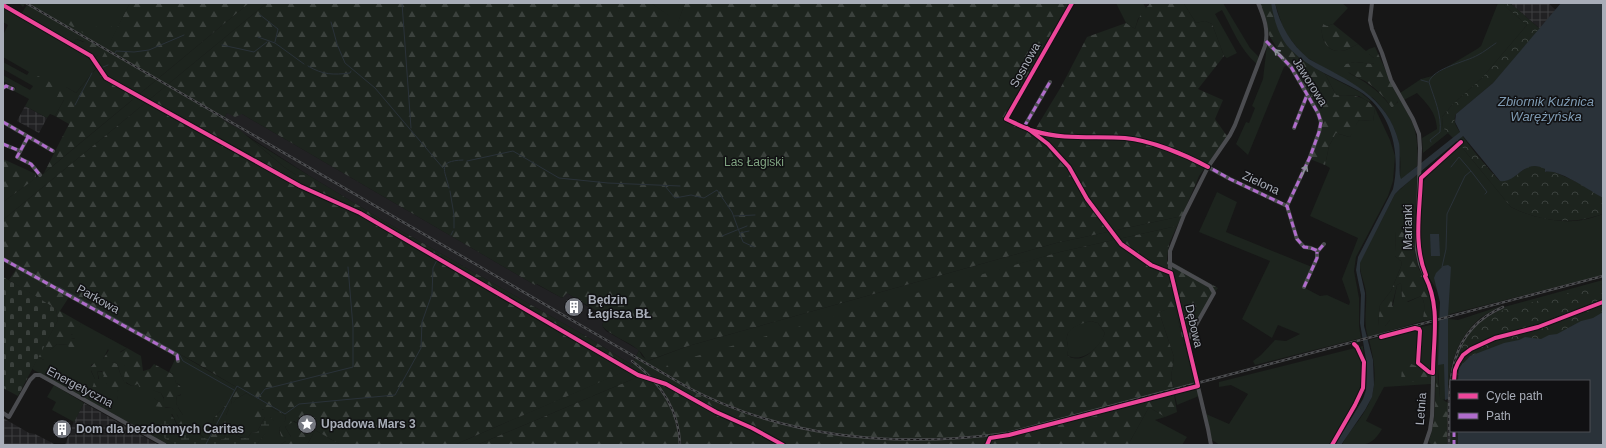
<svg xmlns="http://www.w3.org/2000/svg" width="1606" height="448" viewBox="0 0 1606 448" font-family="Arial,sans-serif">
<defs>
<pattern id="industrial-grid" width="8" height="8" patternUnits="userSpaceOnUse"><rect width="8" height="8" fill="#212123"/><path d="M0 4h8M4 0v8" fill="none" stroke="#3e3f41"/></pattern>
<pattern id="forest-firs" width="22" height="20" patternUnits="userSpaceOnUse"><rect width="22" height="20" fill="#1d241e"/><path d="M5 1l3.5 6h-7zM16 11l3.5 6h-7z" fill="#3b413d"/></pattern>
<pattern id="wetland-marsh" width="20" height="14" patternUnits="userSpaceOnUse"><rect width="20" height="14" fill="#1d241e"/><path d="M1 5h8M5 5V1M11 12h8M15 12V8" fill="none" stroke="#3b413d"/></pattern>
<pattern id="cemetery-stones" width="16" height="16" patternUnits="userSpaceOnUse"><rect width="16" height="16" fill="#1d241e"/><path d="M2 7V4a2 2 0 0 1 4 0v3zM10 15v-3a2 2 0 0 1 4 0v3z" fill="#3b413d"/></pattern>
<pattern id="park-crowns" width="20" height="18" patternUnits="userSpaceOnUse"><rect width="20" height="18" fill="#1d241e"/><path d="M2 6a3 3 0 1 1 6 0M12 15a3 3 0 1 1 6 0" fill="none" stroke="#3b413d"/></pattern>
</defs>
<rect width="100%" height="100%" fill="#171717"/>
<path fill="#212123" d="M 227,113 L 242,114 L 535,285 L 536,284 L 562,298 L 567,293 L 605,318 L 602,326 L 606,331 L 639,350 L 632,365 L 589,338 L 384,221 L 308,175 L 223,120 Z"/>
<g fill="url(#industrial-grid)">
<path d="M 1510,3 L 1548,3 L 1566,19 L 1551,38 Z"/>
<path d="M 25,106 L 47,118 L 39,133 L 17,121 Z"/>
<path d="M 84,403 L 159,445 L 65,445 L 74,421 Z"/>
<path d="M 3,418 L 29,433 L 35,434 L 56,445 L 3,445 Z"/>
</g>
<g fill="#1d241e" fill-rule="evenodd">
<path d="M 19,3 L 130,3 L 99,65 L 94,58 L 98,55 L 85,42 L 76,39 L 73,44 L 21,14 L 27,5 L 25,4 L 23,7 Z"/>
<path d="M 249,3 L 267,3 L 3,220 L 3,202 L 37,177 L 43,174 Z"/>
<path d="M 651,3 L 685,3 L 678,23 Z"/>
<path d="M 1116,3 L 1143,3 L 1146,8 L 1138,19 L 1135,29 L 1126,23 Z"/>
<path d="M 1180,3 L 1223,3 L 1250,48 L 1259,57 L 1257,64 C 1240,50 1232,28 1222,10 L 1215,14 L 1237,53 L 1227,58 L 1224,56 L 1212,24 L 1205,21 L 1196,23 L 1184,4 Z"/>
<path d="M 1275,3 L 1342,3 L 1348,8 L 1333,24 L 1327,26 L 1323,24 C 1319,36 1326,52 1340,51 C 1347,51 1353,46 1358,44 L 1366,51 L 1369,49 L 1369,54 L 1374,58 L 1374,63 L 1372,64 L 1355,62 L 1346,64 L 1349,73 C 1369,84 1378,90 1392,108 L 1394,105 L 1398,102 L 1395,92 C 1414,122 1419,130 1417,166 L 1402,179 L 1400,179 C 1400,172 1401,164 1400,157 C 1400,134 1389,114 1373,98 L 1303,55 L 1284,31 Z"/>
<path d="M 1498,3 L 1504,3 L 1504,5 L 1527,25 L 1482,78 L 1452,105 L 1442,117 L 1443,128 L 1448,133 L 1423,153 L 1422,138 L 1437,129 C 1436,112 1428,105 1417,93 L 1404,100 L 1400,93 L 1421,79 L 1432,76 L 1477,49 L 1481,46 Z"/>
<path d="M 3,6 L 72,45 L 71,47 L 91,60 L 93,58 L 98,66 L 76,93 L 66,87 L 64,100 L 55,116 L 50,114 L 47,118 L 25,106 L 29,99 L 14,91 L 16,88 L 3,81 L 3,75 L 30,90 L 33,86 L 3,69 L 3,62 L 27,75 L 29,72 L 3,57 L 3,35 L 8,25 L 3,22 Z"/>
<path d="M 1267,44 L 1288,65 L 1284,67 L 1248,155 L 1236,144 L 1246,122 L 1249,123 L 1255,108 L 1252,106 L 1263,79 Z"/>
<path d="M 1325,74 L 1360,92 L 1371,101 L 1369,102 L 1359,96 L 1336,95 Z"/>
<path d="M 1375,108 L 1390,140 L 1395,156 L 1393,181 L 1388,196 L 1356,257 L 1354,271 L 1359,298 L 1359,326 L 1361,338 L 1255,365 L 1253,361 L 1261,355 L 1275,340 L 1286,341 L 1300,334 L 1278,325 L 1272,338 L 1242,319 L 1270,261 L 1199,232 L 1217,192 L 1237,202 L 1226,232 L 1312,267 L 1303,287 L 1320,296 L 1327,295 L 1349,305 L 1350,302 L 1342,279 L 1358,238 L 1310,216 L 1330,168 L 1325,165 L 1329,146 L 1336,133 L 1350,137 L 1354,127 L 1359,120 L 1373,121 Z"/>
<path d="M 251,139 L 308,175 L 296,175 L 284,167 Z"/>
<path d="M 1461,146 L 1511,207 C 1529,217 1561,224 1582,220 C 1589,219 1596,216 1603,214 L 1603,275 L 1450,314 L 1449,319 L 1458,320 L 1501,306 C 1494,310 1485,314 1479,319 C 1455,341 1448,369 1448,399 L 1442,400 L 1440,398 L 1438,369 L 1435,399 L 1436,361 L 1440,302 L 1438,292 L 1428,276 L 1420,256 L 1422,191 L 1424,181 L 1429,172 Z"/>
<path d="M 1417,174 L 1415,252 L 1412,238 L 1402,232 L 1396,232 L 1395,256 L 1401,261 L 1402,264 L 1391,291 L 1380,305 L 1378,326 L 1385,326 L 1390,320 L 1397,285 L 1401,283 L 1402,298 L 1408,302 L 1421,296 C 1427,304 1423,312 1423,321 L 1368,337 C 1363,322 1367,308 1366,293 C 1365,282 1359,273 1360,262 L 1395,194 Z"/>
<path d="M 1182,216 L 1177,226 L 1060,252 L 669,368 L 672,375 L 660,378 L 666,390 L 658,391 L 645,374 L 477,445 L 454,445 L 634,367 L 632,365 L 639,350 L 642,356 L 648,361 L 688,346 L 1056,243 Z"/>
<path d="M 1603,280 L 1603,284 L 1468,334 L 1481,321 L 1504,307 Z"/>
<path d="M 1175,306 L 1184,346 L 1186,344 L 1199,396 L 1177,405 L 1171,377 L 1174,357 L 1159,312 Z"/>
<path d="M 1091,321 L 1098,323 L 1105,333 C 1100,348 1082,364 1067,355 C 1070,346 1066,344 1067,336 C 1069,326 1083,323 1091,321 Z"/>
<path d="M 81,323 L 127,348 L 120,352 L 125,366 L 126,383 L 132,386 L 137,384 L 161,393 L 164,399 L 163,402 L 159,402 L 152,397 L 166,408 L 172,408 L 176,412 L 179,419 L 183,415 C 179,409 174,404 177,396 L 181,395 L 180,385 L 176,383 L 173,374 L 169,372 L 178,353 L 238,388 L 231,400 L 232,404 L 236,399 L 246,393 L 258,400 L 255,404 L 261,421 L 261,409 L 264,410 L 272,408 L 286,416 L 285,421 L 279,429 L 280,435 L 286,438 L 286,441 L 280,445 L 256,445 L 274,422 L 270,417 L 265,417 L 257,432 L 251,433 L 248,438 C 240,439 235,434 232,434 C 230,434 226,438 224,439 L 226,415 L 229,408 L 224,407 L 214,418 L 213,423 L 208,429 L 197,432 L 195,430 L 189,429 L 183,431 L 180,430 L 172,414 C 165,421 158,425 159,435 L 176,445 L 169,445 L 32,369 L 38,357 L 44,360 L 50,350 L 57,344 L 68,345 L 75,339 L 71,338 L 71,335 L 77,331 ZM 108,349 L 112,357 L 112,362 L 117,364 L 120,373 L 125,385 L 116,392 L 118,400 L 107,384 L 104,372 L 97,371 L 99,379 L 95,379 L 91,371 L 91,365 L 103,359 Z"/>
<path d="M 1434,324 L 1431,384 L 1384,387 L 1366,421 L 1382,429 C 1371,448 1362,445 1342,445 C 1348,432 1359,422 1366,409 C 1379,388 1375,363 1369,340 Z"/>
<path d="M 1363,346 C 1364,363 1367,383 1361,399 C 1354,415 1342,429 1335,445 L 1220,445 L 1212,440 L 1206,414 L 1229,424 L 1248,394 L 1231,385 L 1219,387 L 1219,382 Z"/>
<path d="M 54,385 L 84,403 L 74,422 L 52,410 L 56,402 L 47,397 Z"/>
<path d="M 1149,407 L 1165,417 L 1155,420 L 1187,437 L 1182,445 L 1128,445 Z"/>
<path d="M 292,421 L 301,425 L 299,445 L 290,445 L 291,437 L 285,427 Z"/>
<path d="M 315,430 L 341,445 L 307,445 Z"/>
</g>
<g fill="url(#forest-firs)" fill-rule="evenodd">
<path d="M 130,3 L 249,3 L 44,173 L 69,124 L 55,116 L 64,100 L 57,97 L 60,90 L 66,87 L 76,93 L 96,69 Z"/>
<path d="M 267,3 L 651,3 L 678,22 L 685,3 L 1070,3 L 1006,119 L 1033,133 L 1061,87 L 1087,37 L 1126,23 L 1135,29 C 1138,20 1141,11 1149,5 L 1149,3 L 1180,3 L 1184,4 L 1196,23 L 1205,21 L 1212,24 L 1224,56 L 1198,89 L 1223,100 L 1215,119 L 1227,136 L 1199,176 L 1182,216 L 1056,243 L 688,346 L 647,361 C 644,357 641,351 637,349 C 626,340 611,336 602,326 L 605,316 L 567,293 L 562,298 L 537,284 L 535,285 L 242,114 L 235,117 L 227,113 L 223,120 L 240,130 L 284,167 L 296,175 L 308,175 L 384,221 L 589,338 L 635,367 L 454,445 L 341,445 L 315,430 L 307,445 L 299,445 L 299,439 L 295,433 L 297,428 L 300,428 L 301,425 L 294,421 L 285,427 L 291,437 L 295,439 L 294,443 L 290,445 L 280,445 L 286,441 L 286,438 L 281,436 L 279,429 L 282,423 L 285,421 L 286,416 L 272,408 L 268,414 L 264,414 L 264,410 L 262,409 L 261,422 L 255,423 L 251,421 L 248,411 L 257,400 L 246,393 L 236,399 L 232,405 L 231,400 L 238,388 L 198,364 L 5,259 L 3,261 L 3,220 Z"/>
<path d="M 1259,3 L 1271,3 L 1278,29 L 1312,66 L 1325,74 L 1336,95 C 1355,96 1362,94 1375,108 L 1373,121 L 1359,120 C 1355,125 1354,131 1350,137 L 1336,133 L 1329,146 L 1325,165 L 1310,159 L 1322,127 L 1306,90 L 1294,68 L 1280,53 L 1269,35 L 1266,19 Z"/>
<path d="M 68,20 L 82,23 L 92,29 C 98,25 104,24 111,24 L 112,27 L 109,32 L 101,29 L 97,32 L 97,35 L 104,39 L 102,44 L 66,23 Z"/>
<path d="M 1323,24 L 1327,26 L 1333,24 L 1358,44 C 1353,46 1347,51 1340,51 C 1326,52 1319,36 1323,24 Z"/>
<path d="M 76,39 L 83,42 L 88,40 L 101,48 L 98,55 L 91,60 L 71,47 Z"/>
<path d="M 1375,47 L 1399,100 L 1392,108 C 1385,98 1376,88 1365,81 C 1357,77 1350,74 1343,68 L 1346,64 L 1355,62 L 1372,64 L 1374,63 L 1374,58 L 1369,54 L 1369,49 Z"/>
<path d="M 38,76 L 56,85 L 53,93 L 33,81 Z"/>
<path d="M 3,159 L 36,174 L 36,178 L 3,202 Z"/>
<path d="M 1177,226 L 1169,244 L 1167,259 L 1186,344 L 1184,346 L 1175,307 L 1159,312 L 1174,357 L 1171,377 L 1177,412 L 1165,417 L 1149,407 L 1128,445 L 477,445 L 645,374 L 658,391 L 665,390 L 660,378 L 662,376 L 666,377 L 672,375 L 666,366 L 679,361 L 1060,252 ZM 1091,321 L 1098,323 L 1105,333 C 1101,344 1086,362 1073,358 C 1070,358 1069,356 1067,355 C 1070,346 1066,344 1067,336 C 1069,327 1083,323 1091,321 Z"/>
<path d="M 1396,232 L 1402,232 L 1412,238 L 1418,267 L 1430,293 L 1433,317 L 1432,319 L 1423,321 C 1423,312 1427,304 1421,296 L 1406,302 L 1402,298 L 1401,283 L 1397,285 L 1392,305 L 1393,307 L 1399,311 L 1396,319 L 1390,320 L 1385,326 L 1380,329 L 1378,326 L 1380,305 L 1391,291 L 1402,264 L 1401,261 L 1395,256 L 1395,252 Z"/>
<path d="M 1170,261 L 1218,288 L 1213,294 L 1188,338 Z"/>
<path d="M 17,268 L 69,297 L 60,311 L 81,323 L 77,334 L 72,334 L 71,335 L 71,338 L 75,339 L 79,338 L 80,344 L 74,351 L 70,351 L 68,345 L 57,344 L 50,350 L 50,361 L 44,360 L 38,357 L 58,320 L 56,309 L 9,280 Z"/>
<path d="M 111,347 L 115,348 C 116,354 112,356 112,362 L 117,364 L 120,373 L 126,386 L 125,389 L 117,391 L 118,401 C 110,399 109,393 105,387 L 107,384 L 102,378 L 104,376 L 102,371 L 97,371 C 99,379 99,384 95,391 L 92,389 L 95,379 L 90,368 L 97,360 L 103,359 Z"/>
<path d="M 127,348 L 141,356 L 143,371 L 150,369 L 154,364 L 174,375 L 176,383 C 181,386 182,388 182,394 L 177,396 C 174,404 179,409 183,415 L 182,424 L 179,424 L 178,416 L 172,408 L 152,406 L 150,398 L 152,397 L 159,402 L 163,401 L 164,398 L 161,393 L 152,390 L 149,391 L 140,389 L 138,384 L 132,386 L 124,381 L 125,366 L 120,362 C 116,351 120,354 127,348 Z"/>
<path d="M 1411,364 L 1426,370 L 1430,377 L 1428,380 L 1401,383 L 1402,365 Z"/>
<path d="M 1437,369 L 1440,398 L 1448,403 L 1447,445 L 1432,445 L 1429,442 L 1434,420 Z"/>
<path d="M 225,406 L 229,408 L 226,415 L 227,420 L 224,439 L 207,440 L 197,432 L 208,429 L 213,423 L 214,418 Z"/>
</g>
<path fill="url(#wetland-marsh)" d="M 166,413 L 169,413 C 176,416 176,433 186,431 C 188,430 190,429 192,429 C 202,434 202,441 214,439 C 218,438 220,440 224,439 L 228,435 L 234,434 L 241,438 L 248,438 L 251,433 L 257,432 L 265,417 L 270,417 L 275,422 L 256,445 L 176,445 L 159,435 L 161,417 Z"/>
<path fill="url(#cemetery-stones)" d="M 3,277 L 21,287 L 56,309 L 58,320 L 18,396 L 3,388 Z"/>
<g fill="url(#park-crowns)">
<path d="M 1504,3 L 1510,3 L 1540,29 L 1493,83 L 1456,114 C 1455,116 1454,120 1455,123 C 1456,131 1493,175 1500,181 C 1502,180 1505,181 1507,180 C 1517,178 1537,152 1546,172 L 1550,170 L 1579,183 L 1603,198 L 1603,214 C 1595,216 1587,219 1578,220 C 1556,223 1530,217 1511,207 L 1461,146 L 1443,128 L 1442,117 L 1452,105 L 1482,78 L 1527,25 L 1504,5 Z"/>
<path d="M 1603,284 L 1603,445 L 1450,445 L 1451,408 L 1451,431 L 1589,431 L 1589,381 L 1452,381 L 1452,377 L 1457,354 L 1462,343 L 1468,334 L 1485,320 L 1505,309 Z"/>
</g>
<g fill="#2a3239">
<path d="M 1271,3 L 1275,3 C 1280,26 1291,44 1309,59 C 1347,80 1388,96 1399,143 C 1401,152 1398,174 1401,179 L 1460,132 L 1455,122 L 1456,114 L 1493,83 L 1561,3 L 1603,3 L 1603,198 C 1590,191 1558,168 1545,172 L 1545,169 C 1524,157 1517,184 1500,181 L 1463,136 L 1400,189 L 1395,194 L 1360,263 L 1360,271 L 1365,293 L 1364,326 L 1373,360 L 1374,385 L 1372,397 L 1365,410 L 1341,445 L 1335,445 L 1363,399 L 1366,390 L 1367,366 L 1360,323 L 1361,295 L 1356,270 L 1358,257 L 1393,189 C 1401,154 1392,111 1359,91 C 1336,78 1310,69 1291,50 C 1279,38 1274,20 1271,3 Z"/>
<path d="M 1430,234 L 1439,234 L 1440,256 L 1431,256 Z"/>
<path d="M 1448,265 L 1451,267 L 1448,316 L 1448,399 L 1445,400 L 1444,364 L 1438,365 L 1440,302 L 1434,278 L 1436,273 L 1443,266 Z"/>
<path d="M 1603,312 L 1603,445 L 1458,445 L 1458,431 L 1589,431 L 1589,381 L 1458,381 L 1459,368 L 1470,356 L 1504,343 L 1519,340 L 1525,337 L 1541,339 L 1549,335 L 1557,334 L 1581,321 L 1593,318 Z"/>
</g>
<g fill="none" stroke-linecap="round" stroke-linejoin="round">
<g stroke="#2a3239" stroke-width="1">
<path d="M 402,3 L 411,128"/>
<path d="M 259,14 L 278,29 L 275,42"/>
<path d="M 331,22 L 337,44 L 345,63 L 375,88 L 443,168"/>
<path d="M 258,37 L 275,43 L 304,64"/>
<path d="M 222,45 L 254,52 L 267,42"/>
<path d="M 115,53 L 116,51 L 134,52 L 149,50 L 184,35"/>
<path d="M 308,66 C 323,75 333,75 350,73 L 351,71"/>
<path d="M 103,67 L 108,65"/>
<path d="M 1421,80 L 1428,82"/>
<path d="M 75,105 L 92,73"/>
<path d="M 1431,142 L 1430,140 L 1440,132 C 1442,115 1434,98 1429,82 C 1433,68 1466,62 1478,55 C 1484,52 1490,47 1496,43"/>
<path d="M 467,161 L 513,151 L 559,178 L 608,183 L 680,186"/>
<path d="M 1471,171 L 1487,192 L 1485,194"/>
<path d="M 665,186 L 675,198 L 691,195 L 704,198 L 717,190 L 732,212 L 743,242 L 754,247"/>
<path d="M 449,188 C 445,170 436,161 463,160"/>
<path d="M 450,191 L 454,215 L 454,228"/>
<path d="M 734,216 L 755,215"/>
<path d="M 740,233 L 749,231"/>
<path d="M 451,235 L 453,231"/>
<path d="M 722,236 L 747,226"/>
<path d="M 439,257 L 440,255"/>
<path d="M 1442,267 L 1446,249 L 1447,214 L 1465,176 L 1471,171 L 1459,157 L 1451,167"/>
<path d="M 59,287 L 179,354 L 183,361 L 234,390"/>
<path d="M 258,398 L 265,389 L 353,367 L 353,327 L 348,267"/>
<path d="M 206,444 L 237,386 L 285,414 L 299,404 L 395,395 L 421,348 L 422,322 L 432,294 L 433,268 L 437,260"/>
</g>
<g stroke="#4b4c50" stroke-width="4">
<path d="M 1372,3 L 1370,20 L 1372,29 L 1382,53 L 1391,80 L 1413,119 L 1419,134 L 1420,148 L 1417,250 L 1420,264 L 1431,291 L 1435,310 L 1432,416 L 1430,430 L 1425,445"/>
<path d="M 1266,41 L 1291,67 L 1318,113 L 1321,122 L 1319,132 L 1310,157 L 1287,206"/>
<path d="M 1050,82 L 1024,127 L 1006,119 L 1072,3"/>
<path d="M 3,88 L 6,86 L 13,89"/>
<path d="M 3,122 L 53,151"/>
<path d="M 1294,128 L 1307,95"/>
<path d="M 28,137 L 17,157 L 31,164 L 40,175"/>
<path d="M 3,144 L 20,151"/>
<path d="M 1208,167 L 1230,179 L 1287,206 L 1297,239 L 1304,247 L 1311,248 L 1318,251 L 1324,244"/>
<path d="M 3,259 L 177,355 L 178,361"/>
<path d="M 1169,263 L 1210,286 L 1214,293 L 1187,341"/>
<path d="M 1304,287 L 1317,258 L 1317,252"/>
<path d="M 3,413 L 9,417 L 30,380 L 35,375 L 40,375 L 165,445"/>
<path d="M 1211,445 L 1208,429 L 1170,269 L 1170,251 L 1184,215 L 1208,167 L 1230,135 L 1235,125 L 1265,46 C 1269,31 1264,17 1258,3"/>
</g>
<defs>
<g id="rail">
<path d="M 26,3 L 687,387 C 786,439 898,448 1008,433 L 1603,276"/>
<path d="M 632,361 C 660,382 679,410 680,445"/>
<path d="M 1449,445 C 1449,390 1443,333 1503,307"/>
</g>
</defs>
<use href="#rail" stroke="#4b4c4f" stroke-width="2.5"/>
<use href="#rail" stroke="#111113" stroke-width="1" stroke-dasharray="3" stroke-linecap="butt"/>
<g stroke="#b06ccc" stroke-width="3" stroke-dasharray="6 3" stroke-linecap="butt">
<path d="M 1266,41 L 1291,67 L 1318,113 L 1321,122 L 1319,132 L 1310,157 L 1287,206"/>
<path d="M 3,88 L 6,86 L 13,89"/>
<path d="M 3,122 L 53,151"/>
<path d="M 1024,127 L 1050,82"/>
<path d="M 1294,128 L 1307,95"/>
<path d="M 28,137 L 17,157 L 31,164 L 40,175"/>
<path d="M 3,144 L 20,151"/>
<path d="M 1205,165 L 1230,179 L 1287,206 L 1297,239 L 1304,247 L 1311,248 L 1318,251 L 1324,244"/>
<path d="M 3,259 L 177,355 L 178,361"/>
<path d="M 1304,287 L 1317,258 L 1317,252"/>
<path d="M 1454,431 L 1454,445"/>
</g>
<defs>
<g id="cycleway">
<path d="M 1072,3 L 1006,119 C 1015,123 1024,128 1034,131 C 1063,140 1095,136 1125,138 C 1150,140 1186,155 1208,167"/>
<path d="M 3,5 L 91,56 L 106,78 L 300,186 L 360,213 L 638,375 L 666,384 L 716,412 L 752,428 L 783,445"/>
<path d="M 1381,337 L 1415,328 L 1419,329 L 1420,331 L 1418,363 L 1429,372 L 1433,373 C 1433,340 1441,307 1425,276 L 1426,275 C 1413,245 1420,210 1421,178 L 1461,142"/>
<path d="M 1454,381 L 1455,370 L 1458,363 L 1463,355 L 1471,349 L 1495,338 L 1538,327 L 1603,302"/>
<path d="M 987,445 L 990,438 L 1009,435 L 1198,386 L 1171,273 L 1151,265 L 1121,244 L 1087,199 L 1069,167 L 1048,144 L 1027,128"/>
<path d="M 1332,445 L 1355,405 L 1363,388 L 1364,362 L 1357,347 L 1354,344"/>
</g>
</defs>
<use href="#cycleway" stroke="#111113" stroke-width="6"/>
<use href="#cycleway" stroke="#ed469a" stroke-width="4"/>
</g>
<defs><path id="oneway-shaft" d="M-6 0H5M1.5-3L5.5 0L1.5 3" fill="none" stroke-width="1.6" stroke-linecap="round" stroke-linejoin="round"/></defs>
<g stroke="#8c9099">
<use href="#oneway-shaft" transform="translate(1279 54) rotate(-134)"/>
<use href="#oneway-shaft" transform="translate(1304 171) rotate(-62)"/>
</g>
<defs>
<symbol id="building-disc" viewBox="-11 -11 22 22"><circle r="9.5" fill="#757880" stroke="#111113"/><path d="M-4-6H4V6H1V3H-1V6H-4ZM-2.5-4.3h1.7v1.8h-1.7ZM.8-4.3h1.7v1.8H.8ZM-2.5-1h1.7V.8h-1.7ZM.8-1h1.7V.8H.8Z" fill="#fff"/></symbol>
<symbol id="sight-disc" viewBox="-11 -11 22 22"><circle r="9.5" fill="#757880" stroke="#111113"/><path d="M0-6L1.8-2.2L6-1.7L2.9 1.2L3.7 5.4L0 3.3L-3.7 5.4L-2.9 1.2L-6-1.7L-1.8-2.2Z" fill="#fff"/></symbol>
</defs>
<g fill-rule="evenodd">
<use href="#building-disc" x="563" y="296" width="22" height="22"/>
<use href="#sight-disc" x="296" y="413" width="22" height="22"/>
<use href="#building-disc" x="51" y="418" width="22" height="22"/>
</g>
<g text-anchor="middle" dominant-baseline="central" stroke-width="3" stroke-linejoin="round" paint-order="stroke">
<g font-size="12" fill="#a8adb8" stroke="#111113">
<text transform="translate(1025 65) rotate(-61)">Sosnowa</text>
<text transform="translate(1310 82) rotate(58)">Jaworowa</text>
<text transform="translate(1261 183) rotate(25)">Zielona</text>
<text transform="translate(1408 227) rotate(-90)">Marianki</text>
<text transform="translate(98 299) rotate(29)">Parkowa</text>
<text transform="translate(1194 326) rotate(77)">Dębowa</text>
<text transform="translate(80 387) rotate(28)">Energetyczna</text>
<text transform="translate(1421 409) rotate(-86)">Letnia</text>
</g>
<g font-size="12" fill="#7fa381" stroke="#111113">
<text x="754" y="162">Las Łagiski</text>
</g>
<g font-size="12" font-weight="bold" fill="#a8adb8" stroke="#111113" text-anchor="start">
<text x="588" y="300">Będzin<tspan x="588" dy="14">Łagisza BŁ</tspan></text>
<text x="321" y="424">Upadowa Mars 3</text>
<text x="76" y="429">Dom dla bezdomnych Caritas</text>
</g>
<g font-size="13" font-style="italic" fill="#7f9bb3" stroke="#111113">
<text x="1546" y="101">Zbiornik Kuźnica<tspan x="1546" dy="15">Warężyńska</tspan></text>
</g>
</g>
<rect width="1606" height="448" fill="none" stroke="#a8adb8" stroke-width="8"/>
<rect x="1450" y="380" width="140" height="52" fill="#111113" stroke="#4d4f55"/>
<rect x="1458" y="393" width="20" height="6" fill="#ed469a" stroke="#4d4f55"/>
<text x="1486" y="400" font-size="12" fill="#a8adb8">Cycle path</text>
<rect x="1458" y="413" width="20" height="6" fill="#b06ccc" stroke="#4d4f55"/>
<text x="1486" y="420" font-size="12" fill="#a8adb8">Path</text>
</svg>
